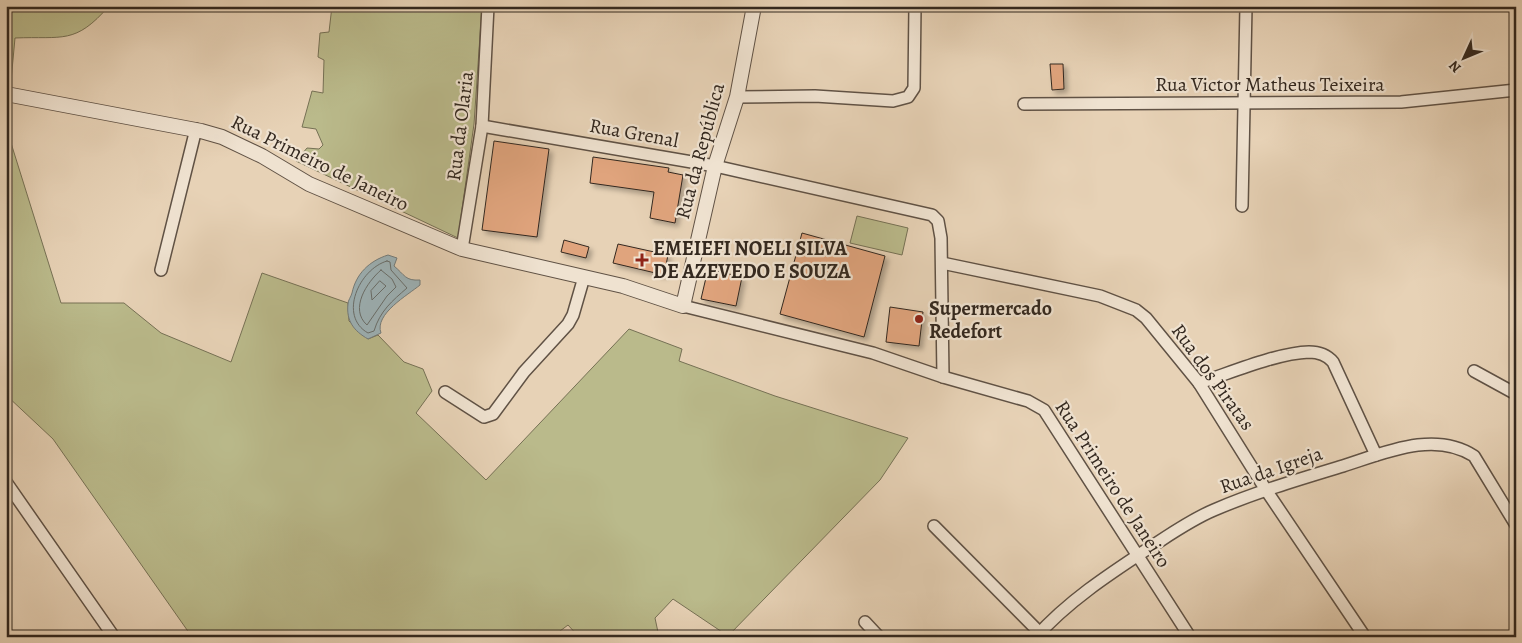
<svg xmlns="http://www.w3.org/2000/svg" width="1522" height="643" viewBox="0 0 1522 643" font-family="Alegreya,serif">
<defs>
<filter id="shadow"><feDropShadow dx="3.5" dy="3.5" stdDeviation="2.5" flood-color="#0004"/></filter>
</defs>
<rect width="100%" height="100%" fill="#e7d2b6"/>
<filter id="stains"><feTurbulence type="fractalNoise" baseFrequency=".004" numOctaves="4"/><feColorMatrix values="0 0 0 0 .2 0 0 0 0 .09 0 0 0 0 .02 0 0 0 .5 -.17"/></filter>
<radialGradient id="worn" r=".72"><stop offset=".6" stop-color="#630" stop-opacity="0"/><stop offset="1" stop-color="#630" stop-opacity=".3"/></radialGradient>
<g fill="#baba8b" stroke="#767155">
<path d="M 6,6 L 109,6 C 75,45 63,36 15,38 L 11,81 L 6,81 Z"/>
<path d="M 332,6 L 482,6 L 474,124 L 458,238 L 296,161 L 307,148 L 319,149 L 323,145 L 316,129 L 302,127 L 312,91 L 323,93 L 324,60 L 318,57 L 320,33 L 329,32 Z"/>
<path d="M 6,127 L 61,303 L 124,303 L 161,333 L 231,362 L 262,273 L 348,303 L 349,321 L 368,339 L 378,335 L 404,362 L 423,369 L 432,391 L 416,413 L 486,480 L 629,329 L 682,349 L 679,361 L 775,396 L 908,438 L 880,480 L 728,636 L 673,599 L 655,618 L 659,637 L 579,637 L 568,625 L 556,634 L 557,637 L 192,637 L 53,439 L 6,395 Z"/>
<path d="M 857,216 L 908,228 L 902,255 L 850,243 Z"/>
</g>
<path fill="#9db4ba" stroke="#737c7c" d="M 388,255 L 397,258 L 394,266 C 405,275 405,281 420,280 L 420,285 C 408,295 374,314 381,333 L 368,339 C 354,331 346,321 348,304 C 348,300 351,297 352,293 C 356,274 369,261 388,255 Z"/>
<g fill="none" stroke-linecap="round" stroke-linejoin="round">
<g stroke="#686e6c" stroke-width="1">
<path d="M 387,261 L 390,262 L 391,270 L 407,288 C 392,301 380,311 374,331 L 368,333 C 338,316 359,269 387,261 Z"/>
<path d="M 381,270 L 392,279 L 396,287 L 387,296 L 367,325 C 349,309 367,282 381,270 Z"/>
<path d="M 380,281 L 386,286 L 372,300 L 371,291 Z"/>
</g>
</g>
<g fill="#e0a47d" stroke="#33281f" filter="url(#shadow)">
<path d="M 1050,64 L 1063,64 L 1064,89 L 1052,90 Z"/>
<path d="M 494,141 L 549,149 L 537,237 L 482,230 Z"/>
<path d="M 593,157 L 669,168 L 668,172 L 683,175 L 675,223 L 650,218 L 654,192 L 590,183 Z"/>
<path d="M 802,233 L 885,256 L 864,337 L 780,314 Z"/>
<path d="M 564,240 L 589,247 L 586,258 L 561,252 Z"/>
<path d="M 618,244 L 668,255 L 664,275 L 613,263 Z"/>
<path d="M 708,269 L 742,277 L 736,306 L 701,299 Z"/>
<path d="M 890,307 L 923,312 L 919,346 L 886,342 Z"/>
</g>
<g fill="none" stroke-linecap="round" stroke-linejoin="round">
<defs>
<g id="minor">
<path d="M 737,97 L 815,96 L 893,101 L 908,97 L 914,88 L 915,6"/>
<path d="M 1024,104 L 1401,102 L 1516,90"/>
<path d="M 482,126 L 715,166 L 932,215 L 938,221 L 941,238 L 943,377"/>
<path d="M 1242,206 L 1246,6"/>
<path d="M 462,249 L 482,126 L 488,6"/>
<path d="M 942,263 L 1100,296 L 1136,310 L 1146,318 L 1199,383 L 1266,490 L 1365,637"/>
<path d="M 161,270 L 196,129"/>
<path d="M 683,306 L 873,353 L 943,377 L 1028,401 L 1044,410 L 1190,637"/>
<path d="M 1474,371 L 1516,394"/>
<path d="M 1199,383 C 1230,373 1277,353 1309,352 C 1319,352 1327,355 1333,362 L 1376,455"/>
<path d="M 445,392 L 484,417 L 493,414 L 524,372 L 568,324 L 573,315 L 584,277"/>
<path d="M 6,482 L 114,637"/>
<path d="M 934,526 L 1040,633"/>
<path d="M 865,622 L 879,637"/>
<path d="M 1036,637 C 1067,602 1108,575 1146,550 C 1168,536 1190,520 1214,510 C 1256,492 1300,479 1343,466 C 1384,453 1434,430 1474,456 L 1516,525"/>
</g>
<path id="tertiary" d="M 6,94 L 201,131 L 222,137 L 262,156 L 309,184 L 462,249 L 623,286 L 683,306 L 715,166 L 737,97 L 754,6"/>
</defs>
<use href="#minor" stroke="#605245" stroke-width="14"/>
<use href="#tertiary" stroke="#605245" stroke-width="16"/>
<use href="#minor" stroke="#efe2d0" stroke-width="11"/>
<use href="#tertiary" stroke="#efe2d0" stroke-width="14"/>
</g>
<g fill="#8f2418" stroke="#efe2d0" stroke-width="2">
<path d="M639.5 252.5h5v5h5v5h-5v5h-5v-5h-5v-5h5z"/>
<circle cx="919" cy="319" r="5"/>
</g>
<g text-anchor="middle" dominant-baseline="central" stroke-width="4.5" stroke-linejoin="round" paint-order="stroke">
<g font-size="20" fill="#33281f" stroke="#efe2d0">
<text x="1270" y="84">Rua Victor Matheus Teixeira</text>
<text transform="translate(460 126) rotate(-83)">Rua da Olaria</text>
<text transform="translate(634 133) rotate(10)">Rua Grenal</text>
<text transform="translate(700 151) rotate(-75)">Rua da República</text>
<text transform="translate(320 163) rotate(26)">Rua Primeiro de Janeiro</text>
<text transform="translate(1213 377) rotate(54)">Rua dos Piratas</text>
<text transform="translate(1271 470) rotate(-19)">Rua da Igreja</text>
<text transform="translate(1113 484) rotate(57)">Rua Primeiro de Janeiro</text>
</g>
<g font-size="20" font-weight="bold" fill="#33281f" stroke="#efe2d0" text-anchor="start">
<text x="653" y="248">EMEIEFI NOELI SILVA<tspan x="653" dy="23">DE AZEVEDO E SOUZA</tspan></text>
<text x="929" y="308">Supermercado<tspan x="929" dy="23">Redefort</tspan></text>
</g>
</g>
<rect width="1522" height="643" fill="none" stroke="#e7d2b6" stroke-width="25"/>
<rect x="8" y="8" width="1507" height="628" fill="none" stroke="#33281f" stroke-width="2.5"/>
<rect x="12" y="12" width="1497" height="618" fill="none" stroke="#33281f"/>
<g transform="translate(1464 58) rotate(226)" stroke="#efe2d0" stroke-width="4" paint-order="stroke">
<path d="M0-4L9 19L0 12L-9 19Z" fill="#33281f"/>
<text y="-8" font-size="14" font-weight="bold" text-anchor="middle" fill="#33281f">N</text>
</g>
<rect width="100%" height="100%" filter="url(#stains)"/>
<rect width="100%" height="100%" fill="url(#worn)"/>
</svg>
